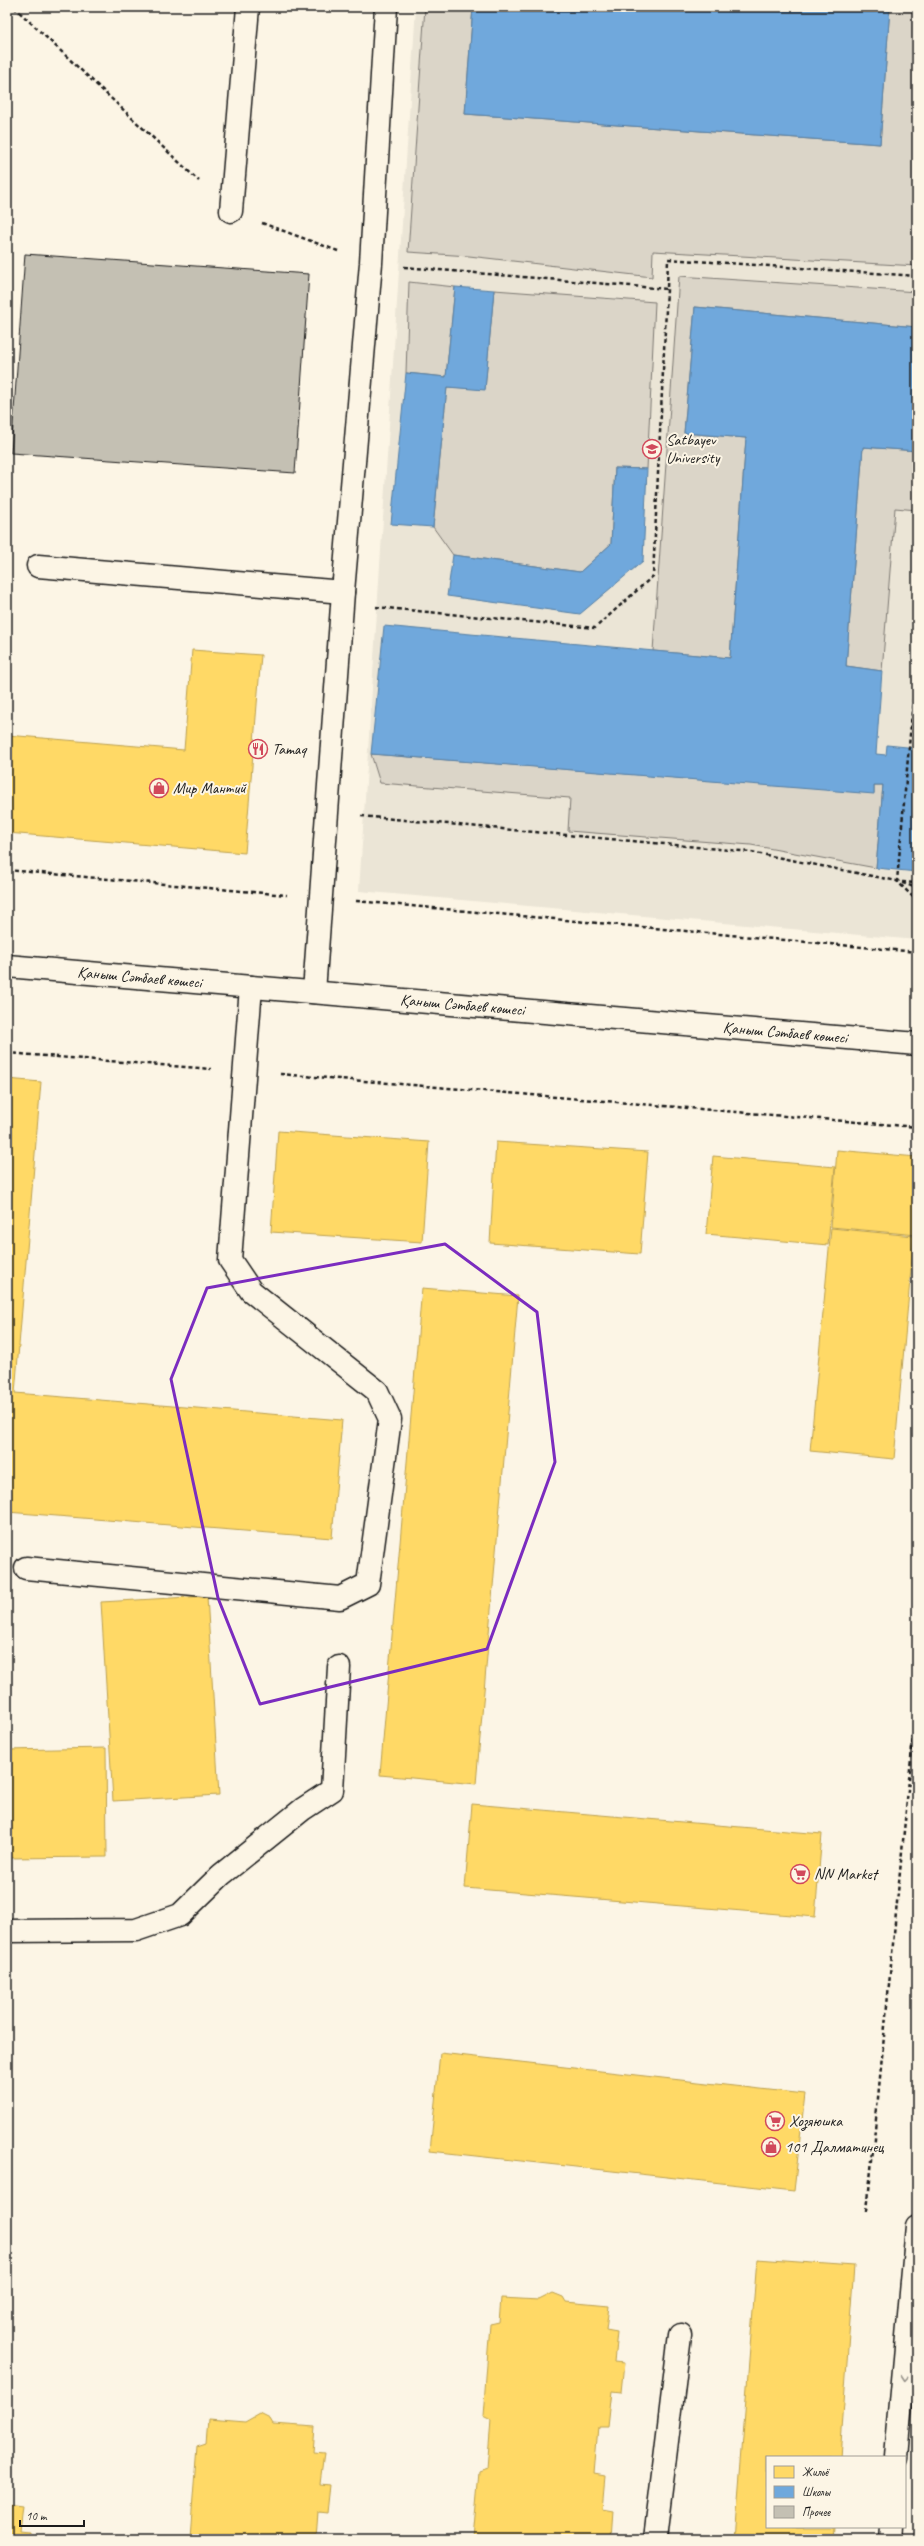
<svg xmlns="http://www.w3.org/2000/svg" width="924" height="2546" viewBox="0 0 924 2546" font-family="Caveat,sans-serif">
<rect width="100%" height="100%" fill="#fcf5e5"/>
<filter id="ink" filterUnits="userSpaceOnUse"><feTurbulence type="fractalNoise" baseFrequency=".025" numOctaves="2"/><feDisplacementMap in="SourceGraphic" scale="8" xChannelSelector="R" yChannelSelector="G"/><feConvolveMatrix kernelMatrix="1 2 1 2 8 2 1 2 1" color-interpolation-filters="sRGB"/></filter>
<g filter="url(#ink)">
<path fill="#ebe5d6" d="M 416,7 L 917,7 L 917,940 L 359,891 Z"/>
<g fill="#dbd5c8" stroke="#7c7872">
<path d="M 425,7 L 473,7 L 465,114 L 880,144 L 890,7 L 917,7 L 917,266 L 653,251 L 652,277 L 469,256 L 408,252 Z"/>
<path d="M 679,276 L 917,292 L 917,327 L 695,307 L 684,433 L 746,438 L 730,658 L 653,651 Z"/>
<path d="M 409,282 L 455,287 L 446,377 L 406,373 Z"/>
<path d="M 494,290 L 655,302 L 647,469 L 615,468 L 611,544 L 580,572 L 453,555 L 433,527 L 447,387 L 485,389 Z"/>
<path d="M 863,447 L 917,451 L 917,510 L 895,508 L 882,671 L 846,666 Z"/>
<path d="M 371,754 L 874,793 L 874,785 L 883,785 L 876,868 L 751,845 L 568,831 L 570,798 L 380,783 Z"/>
</g>
<g fill="#ffd966" stroke="#bba050">
<path d="M 192,650 L 261,655 L 245,853 L 7,833 L 7,735 L 184,750 Z"/>
<path d="M 7,1079 L 41,1082 L 15,1393 L 342,1420 L 332,1538 L 7,1512 Z"/>
<path d="M 278,1131 L 429,1142 L 422,1242 L 271,1232 Z"/>
<path d="M 496,1142 L 648,1152 L 640,1254 L 490,1243 Z"/>
<path d="M 837,1150 L 917,1157 L 917,1235 L 831,1227 Z"/>
<path d="M 713,1156 L 835,1167 L 828,1245 L 706,1234 Z"/>
<path d="M 831,1228 L 914,1236 L 894,1459 L 810,1451 Z"/>
<path d="M 422,1288 L 518,1296 L 476,1784 L 380,1775 Z"/>
<path d="M 207,1596 L 219,1795 L 113,1801 L 101,1602 Z"/>
<path d="M 106,1748 L 107,1857 L 7,1858 L 7,1750 Z"/>
<path d="M 472,1804 L 822,1834 L 815,1917 L 465,1888 Z"/>
<path d="M 440,2053 L 805,2094 L 794,2191 L 430,2151 Z"/>
<path d="M 757,2259 L 854,2266 L 840,2457 L 767,2457 L 767,2527 L 835,2527 L 834,2539 L 735,2539 Z"/>
<path d="M 553,2293 L 563,2297 L 566,2302 L 609,2306 L 606,2330 L 617,2332 L 614,2362 L 624,2363 L 621,2392 L 612,2391 L 608,2427 L 598,2427 L 594,2474 L 605,2476 L 602,2509 L 613,2511 L 611,2539 L 473,2539 L 479,2472 L 487,2469 L 491,2420 L 483,2416 L 490,2324 L 499,2322 L 501,2298 L 539,2300 Z"/>
<path d="M 260,2414 L 270,2419 L 273,2424 L 315,2427 L 313,2452 L 324,2453 L 320,2484 L 330,2485 L 327,2513 L 318,2512 L 316,2539 L 194,2539 L 190,2537 L 197,2446 L 206,2443 L 208,2419 L 246,2422 Z"/>
<path d="M 7,2505 L 22,2507 L 19,2531 L 30,2532 L 30,2539 L 7,2539 Z"/>
</g>
<g fill="#6fa8dc" stroke="#567ea2">
<path d="M 473,7 L 890,7 L 880,144 L 465,114 Z"/>
<path d="M 455,287 L 494,290 L 485,390 L 447,387 L 433,527 L 391,524 L 406,373 L 446,377 Z"/>
<path d="M 695,307 L 917,327 L 917,451 L 863,447 L 846,666 L 882,671 L 876,754 L 886,755 L 887,745 L 917,748 L 917,872 L 876,868 L 883,785 L 874,785 L 874,794 L 371,754 L 384,626 L 730,658 L 746,438 L 684,433 Z"/>
<path d="M 615,468 L 647,469 L 643,561 L 580,614 L 447,596 L 453,555 L 580,572 L 611,544 Z"/>
</g>
<path fill="#c4c0b3" stroke="#1c1c1c" d="M 25,254 L 309,274 L 295,473 L 11,453 Z"/>
<g fill="none" stroke-linecap="round" stroke-linejoin="round">
<defs>
<g id="minor">
<path d="M 231,211 L 248,7"/>
<path d="M 38,566 L 343,592"/>
<path d="M 314,992 L 343,592 L 371,263 L 386,7"/>
<path d="M 26,1568 L 340,1598 L 368,1584 L 390,1419 L 377,1391 L 251,1291 L 230,1260 L 251,987"/>
<path d="M 7,1931 L 136,1930 L 180,1915 L 221,1875 L 303,1809 L 332,1790 L 339,1667"/>
<path d="M 896,2457 L 917,2227"/>
<path d="M 655,2539 L 680,2335"/>
<path d="M 889,2539 L 890,2527"/>
</g>
<g id="major">
<path id="s1" d="M 7,966 L 917,1044"/>
</g>
</defs>
<use href="#minor" stroke="#1c1c1c" stroke-width="25"/>
<use href="#major" stroke="#1c1c1c" stroke-width="25"/>
<g stroke="#1c1c1c" stroke-width="2.5" stroke-dasharray="4 3" stroke-linecap="butt">
<path d="M 14,7 L 199,181"/>
<path d="M 262,223 L 338,251"/>
<path d="M 404,267 L 667,289 L 668,259 L 917,276"/>
<path d="M 376,607 L 595,628 L 653,576 L 667,289"/>
<path d="M 915,679 L 917,643"/>
<path d="M 917,680 L 915,679 L 897,881 L 917,901"/>
<path d="M 361,816 L 751,852 L 897,881 L 917,888"/>
<path d="M 7,870 L 287,895"/>
<path d="M 902,882 L 917,883"/>
<path d="M 356,901 L 917,952"/>
<path d="M 7,1053 L 211,1069"/>
<path d="M 280,1074 L 917,1127"/>
<path d="M 867,2211 L 917,1697"/>
</g>
<use href="#minor" stroke="#fcf5e5" stroke-width="22"/>
<use href="#major" stroke="#fcf5e5" stroke-width="22"/>
</g>
<defs><path id="oneway-chevron" d="M-2-3.5L2.5 0L-2 3.5" fill="none" stroke-width="1.6" stroke-linecap="round" stroke-linejoin="round"/></defs>
<use stroke="#97938b" href="#oneway-chevron" transform="translate(904 2378) rotate(95)"/>
</g>
<path fill="none" stroke="#7b2cbf" stroke-width="3" stroke-linejoin="round" d="M 445,1244 L 537,1312 L 555,1462 L 487,1649 L 260,1704 L 218,1598 L 171,1379 L 207,1288 Z"/>
<defs>
<symbol id="university-ring" viewBox="-11 -11 22 22"><circle r="9.5" fill="#fcf5e5" stroke="#d1495b" stroke-width="1.5"/><path d="M0-5L7-2L0 1L-7-2ZM-4 1L0 2.5L4 1V4Q0 6-4 4Z" fill="#d1495b"/></symbol>
<symbol id="restaurant-ring" viewBox="-11 -11 22 22"><circle r="9.5" fill="#fcf5e5" stroke="#d1495b" stroke-width="1.5"/><path d="M-5-6h1v4h1v-4h1v4h1v-4h1v5L-1.5 .5V6h-2V.5L-5-1ZM5-6V6H3V1.5H1.5Q1.5-4 5-6Z" fill="#d1495b"/></symbol>
<symbol id="shop-ring" viewBox="-11 -11 22 22"><circle r="9.5" fill="#fcf5e5" stroke="#d1495b" stroke-width="1.5"/><path d="M-5-2.5h2.3a2.7 3.5 0 0 1 5.4 0H5L5.5 6h-11ZM-1.5-2.5h3a1.5 2.3 0 0 0-3 0Z" fill="#d1495b"/></symbol>
<symbol id="supermarket-ring" viewBox="-11 -11 22 22"><circle r="9.5" fill="#fcf5e5" stroke="#d1495b" stroke-width="1.5"/><path d="M-6-5.5h2.5l.6 2H6L4.5 2H-2.5L-4.4-4H-6ZM-1.5 3.2a1.3 1.3 0 1 0 .1 0ZM3 3.2a1.3 1.3 0 1 0 .1 0Z" fill="#d1495b"/></symbol>
</defs>
<g fill-rule="evenodd">
<use href="#university-ring" x="641" y="438" width="22" height="22"/>
<use href="#restaurant-ring" x="247" y="738" width="22" height="22"/>
<use href="#shop-ring" x="148" y="777" width="22" height="22"/>
<use href="#supermarket-ring" x="789" y="1863" width="22" height="22"/>
<use href="#supermarket-ring" x="764" y="2110" width="22" height="22"/>
<use href="#shop-ring" x="760" y="2136" width="22" height="22"/>
</g>
<g text-anchor="middle" dominant-baseline="central" stroke-width="4" stroke-linejoin="round" paint-order="stroke">
<g font-size="16" fill="#1c1c1c" stroke="#fcf5e5" text-anchor="start">
<text x="666" y="440">Satbayev<tspan x="666" dy="18">University</tspan></text>
<text x="272" y="749">Tamaq</text>
<text x="173" y="788">Мир Мантий</text>
<text x="814" y="1874">NN Market</text>
<text x="789" y="2121">Хозяюшка</text>
<text x="785" y="2147">101 Далматинец</text>
</g>
<g font-size="16" fill="#1c1c1c" stroke="#fcf5e5">
<text stroke="none"><textPath href="#s1" startOffset="133">Қаныш Сәтбаев көшесі</textPath></text>
<text stroke="none"><textPath href="#s1" startOffset="457">Қаныш Сәтбаев көшесі</textPath></text>
<text stroke="none"><textPath href="#s1" startOffset="781">Қаныш Сәтбаев көшесі</textPath></text>
</g>
</g>
<rect width="924" height="2546" fill="none" stroke="#fcf5e5" stroke-width="24"/>
<rect x="12" y="12" width="900" height="2522" fill="none" stroke="#1c1c1c" stroke-width="1.5" filter="url(#ink)"/>
<rect x="766" y="2456" width="140" height="72" fill="#fcf5e5" stroke="#a29e95"/>
<rect x="774" y="2466" width="20" height="12" fill="#ffd966" stroke="#a29e95"/>
<text x="802" y="2476" font-size="12" fill="#1c1c1c">Жильё</text>
<rect x="774" y="2486" width="20" height="12" fill="#6fa8dc" stroke="#a29e95"/>
<text x="802" y="2496" font-size="12" fill="#1c1c1c">Школы</text>
<rect x="774" y="2506" width="20" height="12" fill="#c4c0b3" stroke="#a29e95"/>
<text x="802" y="2516" font-size="12" fill="#1c1c1c">Прочее</text>
<path d="M20 2520v6h64v-6" fill="none" stroke="#1c1c1c" stroke-width="2"/>
<text x="26" y="2520" font-size="12" fill="#1c1c1c" stroke="#fcf5e5" stroke-width="3" paint-order="stroke">10 m</text>
</svg>
